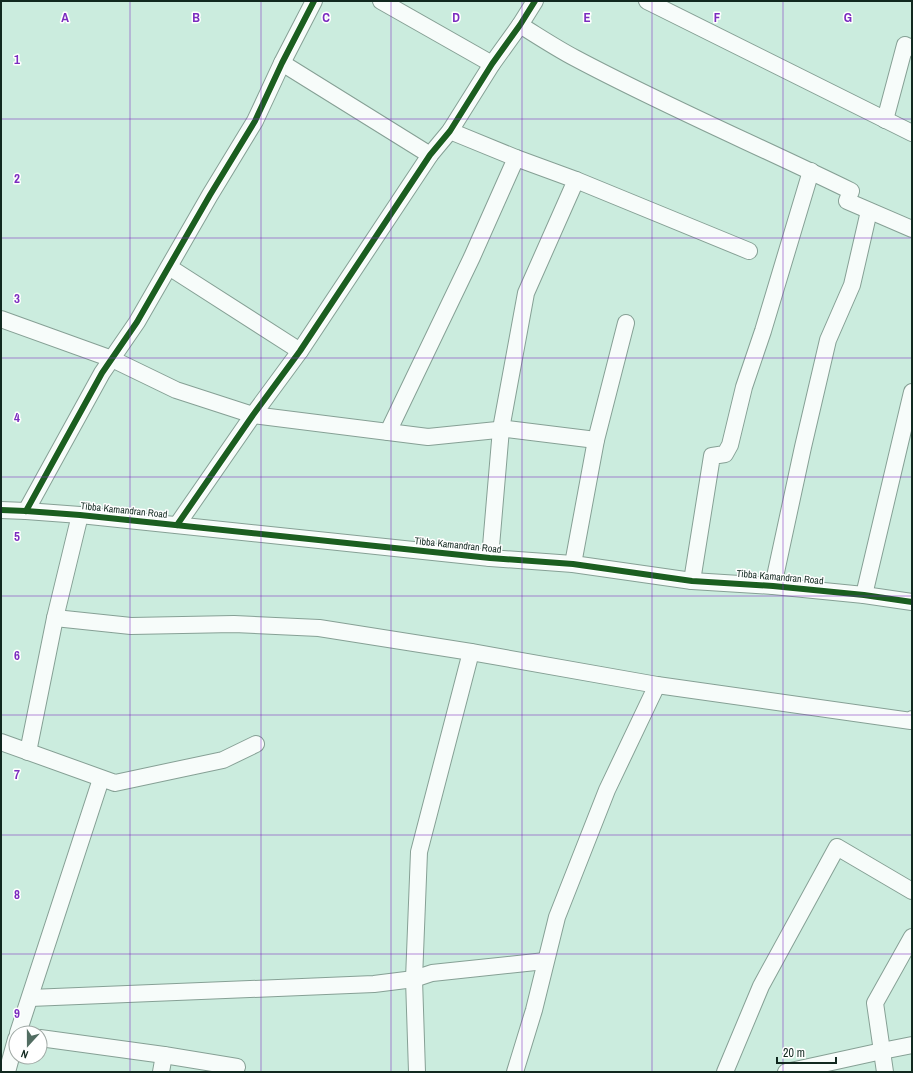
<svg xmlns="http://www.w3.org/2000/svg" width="913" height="1073" viewBox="0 0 913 1073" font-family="'Archivo Narrow',sans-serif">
<rect width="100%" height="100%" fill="#cbecde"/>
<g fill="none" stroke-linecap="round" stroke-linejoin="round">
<defs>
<g id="minor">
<path d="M 381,1 L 492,64"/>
<path d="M 647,1 L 912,133"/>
<path d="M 520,25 C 538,36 556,48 575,58 C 665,106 759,146 851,191 L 847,201 L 912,229"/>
<path d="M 282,63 L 430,155"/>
<path d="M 885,120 L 905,45 L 912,48"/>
<path d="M 450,131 L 516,158 L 576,180 L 749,251"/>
<path d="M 169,267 L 300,351"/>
<path d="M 1,319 L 112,359 L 176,390 L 253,415 L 428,437 L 507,429 L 596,440"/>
<path d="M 388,432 L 472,257 L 516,158"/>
<path d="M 1,510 L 26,511 L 80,515 L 490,558 L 573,564 L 692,581 L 773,586 L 864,595 L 912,602"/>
<path d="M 26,511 L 102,373 L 137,322 L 210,195 L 255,121 L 282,63 L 314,1"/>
<path d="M 177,525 L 253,415 L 300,351 L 430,155 L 450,131 L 492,64 L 520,25 L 535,1"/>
<path d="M 490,558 L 501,429 L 526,293 L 576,180"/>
<path d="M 573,564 L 596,440 L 626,323"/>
<path d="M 692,581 L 712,456 L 725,454 L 730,445 L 744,387 L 763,331 L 811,171"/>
<path d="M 773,586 L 803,447 L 828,340 L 852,285 L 869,211"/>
<path d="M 864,595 L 912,392"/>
<path d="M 55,618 L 131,626 L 234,624 L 319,628 L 471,652 L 657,685 L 911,721 L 912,719"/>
<path d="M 1,742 L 115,783 L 223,760 L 256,744"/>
<path d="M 28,752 L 55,618 L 80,515"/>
<path d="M 30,998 L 374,984 L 414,979 L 432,973 L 545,961"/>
<path d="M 18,1033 L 101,779"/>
<path d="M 40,1038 L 164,1055 L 237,1067"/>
<path d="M 7,1072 L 16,1039"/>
<path d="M 161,1072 L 164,1055"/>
<path d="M 417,1072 L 414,979 L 419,852 L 471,652"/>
<path d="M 515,1072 L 534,1010 L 557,917 L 607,790 L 657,685"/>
<path d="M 725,1072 L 761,986 L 837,847 L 912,891"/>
<path d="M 786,1072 L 882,1051 L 912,1045"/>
<path d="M 885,1072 L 875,1003 L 912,937"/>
</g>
</defs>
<use href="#minor" stroke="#86a095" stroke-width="18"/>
<use href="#minor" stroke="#f7fcfa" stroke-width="16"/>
<defs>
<g id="cycleway">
<path d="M 1,510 L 26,511 L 80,515 L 490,558 L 573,564 L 692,581 L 773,586 L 864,595 L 912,602"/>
<path d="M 26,511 L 102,373 L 137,322 L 210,195 L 255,121 L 282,63 L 314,1"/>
<path d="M 177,525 L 253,415 L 300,351 L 430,155 L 450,131 L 492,64 L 520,25 L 535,1"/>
</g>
</defs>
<use href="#cycleway" stroke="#fff" stroke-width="8"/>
<use href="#cycleway" stroke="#1b5e20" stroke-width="6"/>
</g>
<path fill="none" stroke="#7b2cbf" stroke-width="1" stroke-opacity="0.55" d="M 130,1 L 130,1072M 261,1 L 261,1072M 391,1 L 391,1072M 522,1 L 522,1072M 652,1 L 652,1072M 783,1 L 783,1072M 1,119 L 912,119M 1,238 L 912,238M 1,358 L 912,358M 1,477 L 912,477M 1,596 L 912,596M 1,715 L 912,715M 1,835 L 912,835M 1,954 L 912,954"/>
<g text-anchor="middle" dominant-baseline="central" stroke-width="3" stroke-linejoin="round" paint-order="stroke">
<g font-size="10" fill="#11281f" stroke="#fff">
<text transform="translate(124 510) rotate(6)">Tibba Kamandran Road</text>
<text transform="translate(458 545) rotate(6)">Tibba Kamandran Road</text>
<text transform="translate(780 577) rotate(5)">Tibba Kamandran Road</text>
</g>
</g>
<g font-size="13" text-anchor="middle" font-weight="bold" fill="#7b2cbf" stroke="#fff" stroke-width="3" stroke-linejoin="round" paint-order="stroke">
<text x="65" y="22">A</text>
<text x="196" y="22">B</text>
<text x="326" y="22">C</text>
<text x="456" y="22">D</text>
<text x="587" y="22">E</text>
<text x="717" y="22">F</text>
<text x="848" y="22">G</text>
<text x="17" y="64">1</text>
<text x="17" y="183">2</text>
<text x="17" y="303">3</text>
<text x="17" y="422">4</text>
<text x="17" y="541">5</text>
<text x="17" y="660">6</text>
<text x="17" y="779">7</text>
<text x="17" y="899">8</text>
<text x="17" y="1018">9</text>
</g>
<rect width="913" height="1073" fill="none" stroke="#11281f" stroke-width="4"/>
<g transform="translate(28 1045) rotate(201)"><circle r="19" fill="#ffffff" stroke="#a0a9a5"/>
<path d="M0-3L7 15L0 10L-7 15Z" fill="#526d62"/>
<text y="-6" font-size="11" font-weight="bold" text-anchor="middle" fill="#11281f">N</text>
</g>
<path d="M777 1057v6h59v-6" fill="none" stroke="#11281f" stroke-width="2"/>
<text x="783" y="1057" font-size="12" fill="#11281f" stroke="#ffffff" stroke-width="3" paint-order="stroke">20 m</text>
</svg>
